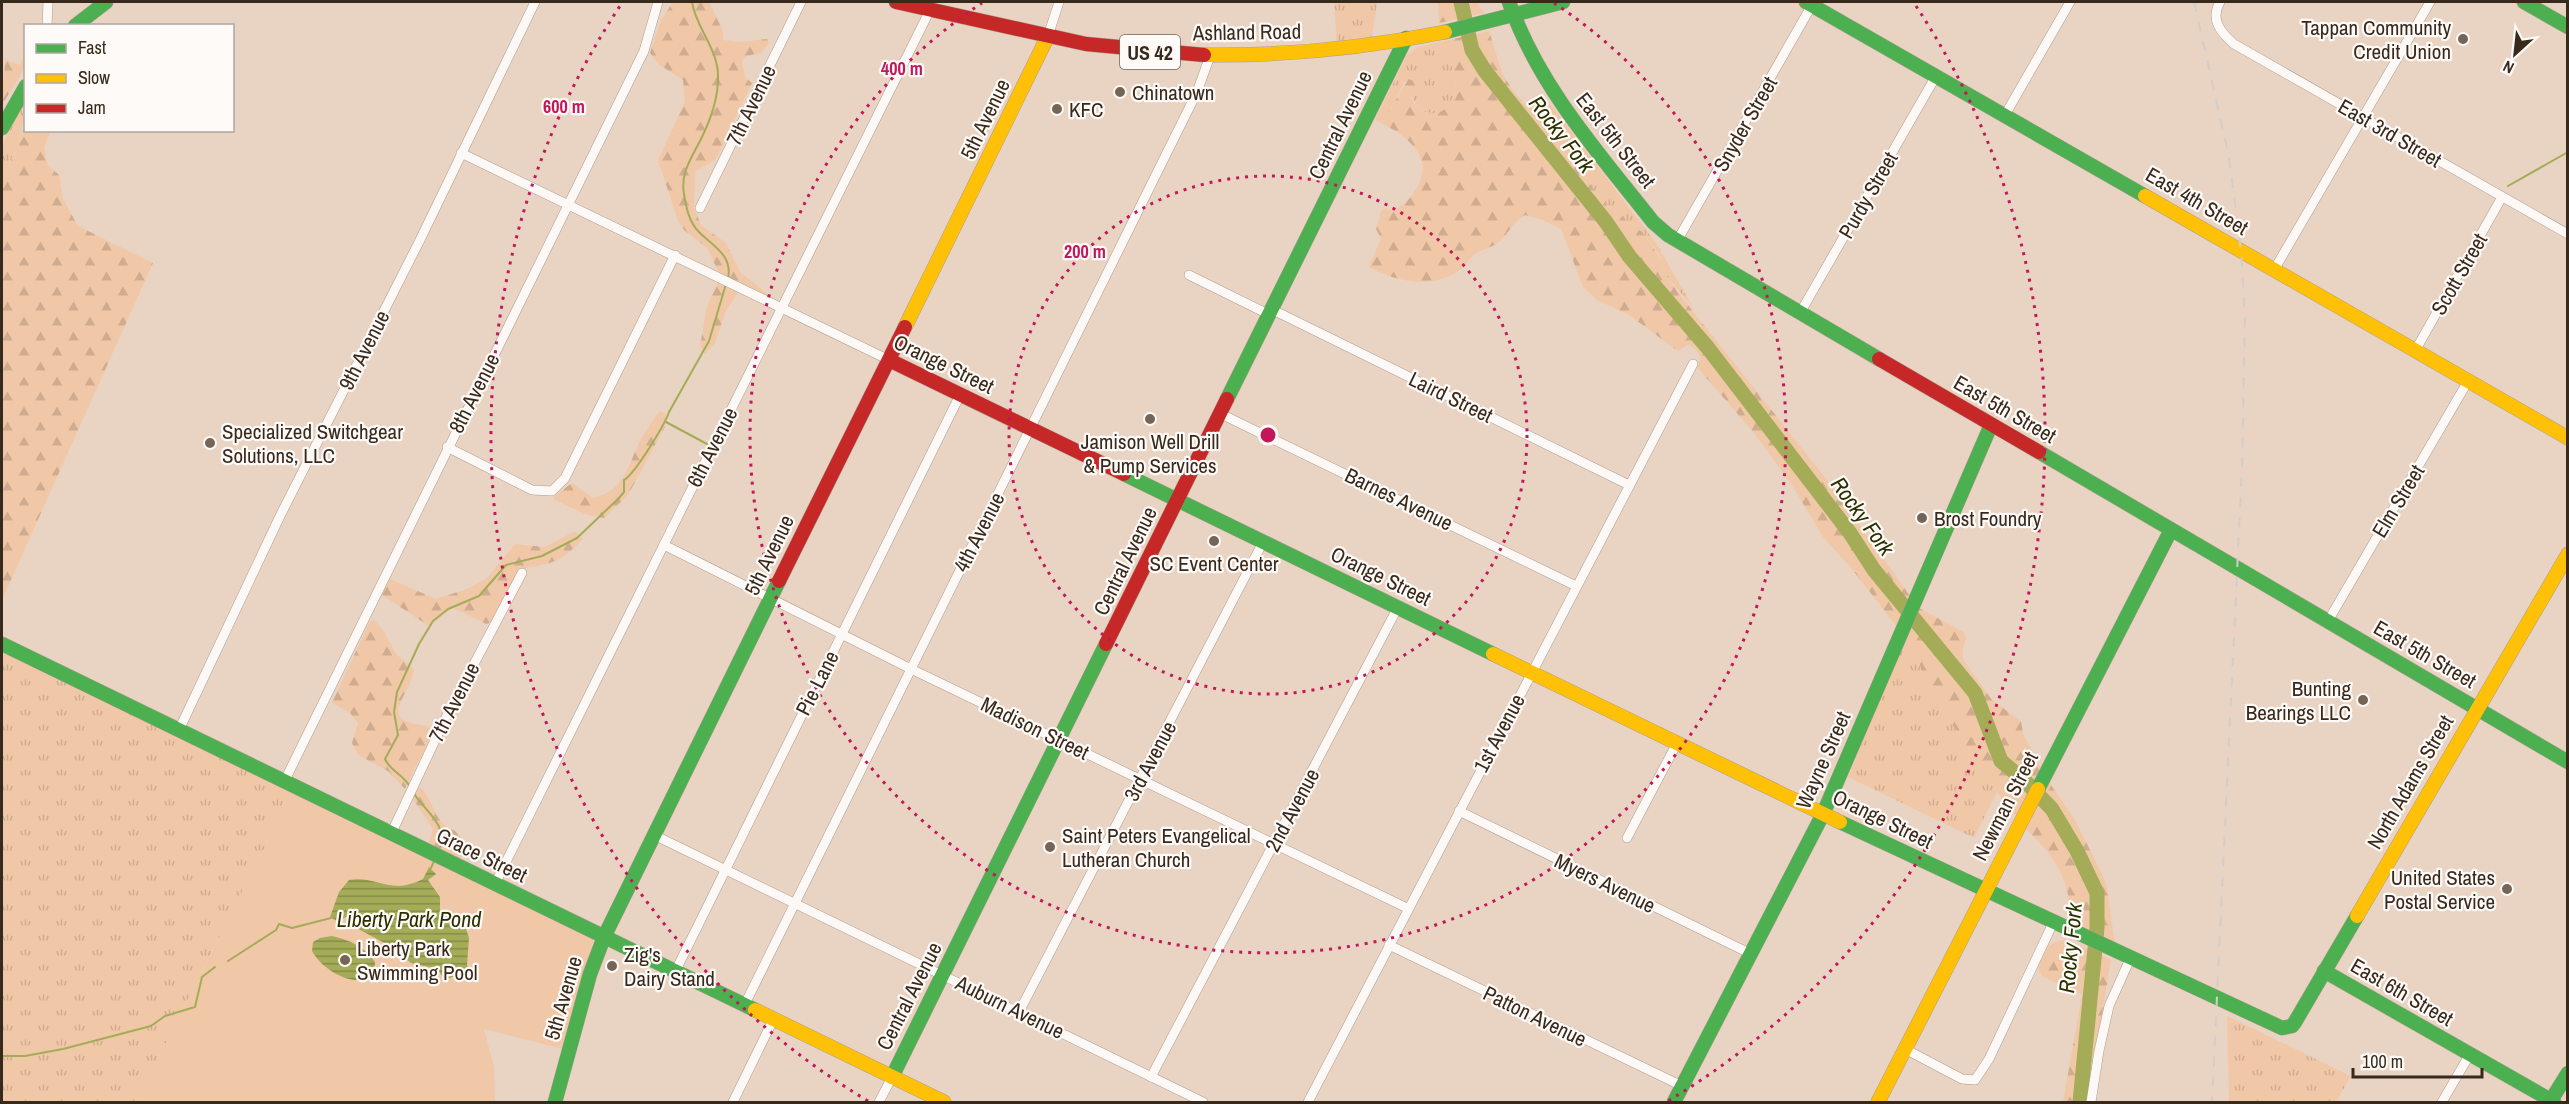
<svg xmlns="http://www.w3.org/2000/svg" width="2569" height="1104" viewBox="0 0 2569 1104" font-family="'Archivo Narrow',sans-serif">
<defs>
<pattern id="grass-tufts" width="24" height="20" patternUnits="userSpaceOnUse" patternTransform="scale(1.5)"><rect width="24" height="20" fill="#f1c8a7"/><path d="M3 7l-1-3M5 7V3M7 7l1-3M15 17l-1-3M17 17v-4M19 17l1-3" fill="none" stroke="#cfac8f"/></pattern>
<pattern id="forest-firs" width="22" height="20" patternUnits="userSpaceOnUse" patternTransform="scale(1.5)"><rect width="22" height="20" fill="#f1c8a7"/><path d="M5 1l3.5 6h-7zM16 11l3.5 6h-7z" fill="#cfac8f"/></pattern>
<pattern id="water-rules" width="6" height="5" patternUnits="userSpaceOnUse" patternTransform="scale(1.5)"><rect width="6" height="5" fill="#a4ac58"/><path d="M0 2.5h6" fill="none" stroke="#878c48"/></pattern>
</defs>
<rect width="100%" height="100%" fill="#e9d3c2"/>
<g fill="url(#grass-tufts)">
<path d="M 1334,2 L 1377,2 L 1372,38 L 1337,43 Z"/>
<path d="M 1444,41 C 1451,63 1465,91 1445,109 C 1437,116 1427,113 1418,109 L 1405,81 L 1383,124 L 1375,120 L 1407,55 L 1418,47 Z"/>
<path d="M 25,100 C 25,126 16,154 2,175 L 2,145 Z"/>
<path d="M 1548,101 L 1656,243 L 1694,309 L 1665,274 L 1659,254 L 1643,233 L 1608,206 L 1524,103 Z"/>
<path d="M 1906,637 L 1920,665 L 1924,682 L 1997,792 L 1974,838 L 1848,777 Z"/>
<path d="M 2,650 L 293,791 L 136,1102 L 2,1102 Z"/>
<path d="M 2227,1016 L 2351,1076 L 2336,1102 L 2229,1102 Z"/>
</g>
<g fill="url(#forest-firs)">
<path d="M 673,2 L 709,2 L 723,31 L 723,40 L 740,42 L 767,39 L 769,43 L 761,53 L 746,56 L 742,61 L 745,77 L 752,83 L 716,159 L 695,172 L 694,208 L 701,225 L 726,243 L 740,272 L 778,302 L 719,273 L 707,248 L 684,230 L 678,221 L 658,160 L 685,102 L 683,80 L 658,64 L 650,53 L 661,20 Z"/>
<path d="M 1438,2 L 1476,2 L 1484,13 L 1439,23 Z"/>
<path d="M 1489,31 L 1503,75 L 1512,89 L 1608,206 L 1643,233 L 1652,246 L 1661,260 L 1665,274 L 1680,295 L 1831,485 L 1910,596 L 1897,627 L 1852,569 L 1823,537 L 1792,485 L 1754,433 L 1697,367 L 1701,357 L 1693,347 L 1688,345 L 1678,351 L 1629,315 L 1597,300 L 1583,287 L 1561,229 L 1543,220 L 1525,215 C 1513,222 1509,233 1499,242 C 1492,248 1481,249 1474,255 C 1468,260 1465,267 1458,271 C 1432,290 1394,281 1369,267 L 1381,238 L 1376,229 L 1381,211 L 1385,208 L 1392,210 C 1404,206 1410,199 1416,189 C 1435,159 1409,137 1383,124 L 1386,117 L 1408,79 L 1418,82 L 1411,98 L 1418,109 C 1427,113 1436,116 1445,109 C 1465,91 1451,63 1444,41 Z"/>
<path d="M 25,51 L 25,68 L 2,105 C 1,88 5,74 5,59 L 20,65 Z"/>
<path d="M 25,123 L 26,130 L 51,131 L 44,147 L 47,164 L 59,175 L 63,199 L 78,226 L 153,263 L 2,600 L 2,175 L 10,163 Z"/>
<path d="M 718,283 L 738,292 L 726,311 L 715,343 L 705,354 L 700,346 L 707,306 Z"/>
<path d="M 660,411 L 666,414 L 665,427 L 628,495 L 604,518 L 585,514 L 555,500 L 553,497 L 572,483 L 593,498 C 623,492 628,466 639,443 C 645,431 652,421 660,411 Z"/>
<path d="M 575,531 L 583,539 C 559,564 552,563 520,569 L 491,622 L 486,624 L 453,608 L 429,626 L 382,595 L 390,579 L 436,599 L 467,589 L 487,578 L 515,544 L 545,547 Z"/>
<path d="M 1919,608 L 1964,632 L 1966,638 L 1962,652 L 1964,661 L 1992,700 L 2021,721 L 2023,734 L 2041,767 L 2016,816 L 2003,801 L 1924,682 L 1920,665 L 1906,637 Z"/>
<path d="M 374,620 L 382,628 L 396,654 L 414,669 C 411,697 373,720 428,726 L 433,732 L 405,789 L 388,771 L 358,755 L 352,743 L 358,723 L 350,713 L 332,703 L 370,621 Z"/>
<path d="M 2049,782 L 2075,820 L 2106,882 L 2115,944 L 2069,923 C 2073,881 2055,857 2026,829 Z"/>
<path d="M 419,787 C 429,792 432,810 440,820 C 450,833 456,824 466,847 L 460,859 L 428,844 L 433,829 L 413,799 Z"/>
<path d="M 2066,939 L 2111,960 L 2087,1102 L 2063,1102 L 2082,995 L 2042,976 L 2038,968 C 2049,945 2043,946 2066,939 Z"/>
</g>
<path fill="#f1c8a7" d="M 293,791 L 594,938 L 563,1049 L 484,1029 L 494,1067 L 495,1102 L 136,1102 Z"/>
<g fill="url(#water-rules)">
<path d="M 429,867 L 436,874 L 428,880 L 440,897 L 440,910 L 464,922 L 469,938 L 467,965 L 469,970 L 445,980 L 437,969 L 411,963 L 390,946 L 360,930 L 346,917 L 337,921 L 330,917 L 339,892 L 349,880 C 377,875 390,896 423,879 Z"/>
<path d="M 332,936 C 350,940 365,947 375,962 L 374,975 C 355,990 322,970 312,951 L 313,942 L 320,938 Z"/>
</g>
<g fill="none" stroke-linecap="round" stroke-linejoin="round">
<g stroke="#a4ac58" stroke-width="2">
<path d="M 692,2 C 696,29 719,49 718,78 C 718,99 710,121 701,139 C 692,157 680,173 684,194 C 686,207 689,222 699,232 C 713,246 733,255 728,279"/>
<path d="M 2508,186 L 2568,152"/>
<path d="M 666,422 L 707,444"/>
<path d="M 410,787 C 404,775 390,771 385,759 L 398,735 L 394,712 L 397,692 L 419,644 L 433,621 L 448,609 L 479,596 L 506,565 L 542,556 L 577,538 L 619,498 L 624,492 L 624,480 C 635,474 665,424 669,412 L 709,341 L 726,284"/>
<path d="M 413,792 C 424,811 450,825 439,850"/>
<path d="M 431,868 L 434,861"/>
<path d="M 228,961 L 276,930 L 279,924 L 292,928 L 331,918"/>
<path d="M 2,1056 L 25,1056 L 63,1049 L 151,1026 L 165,1016 L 195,1007 L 202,977 L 215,967"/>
</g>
<path stroke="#a4ac58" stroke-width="15" d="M 1461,2 L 1472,50 L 1485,71 L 1606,222 L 1629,256 L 1708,348 L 1850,533 L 1874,570 L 1975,693 L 2001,761 L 2025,781 L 2052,809 L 2077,851 L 2097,893 L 2097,928 L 2080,1102"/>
<defs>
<g id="street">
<path d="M 2220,2 C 2210,19 2220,32 2234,44 L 2568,234"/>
<path d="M 47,26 L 48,2"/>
<path d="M 1048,36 L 1059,2"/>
<path d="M 2005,115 L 2070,2"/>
<path d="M 461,153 L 889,360"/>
<path d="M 700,208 L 801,2"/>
<path d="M 1677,241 L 1812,5"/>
<path d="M 2274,270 L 2430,2"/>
<path d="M 1189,275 L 1270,315"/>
<path d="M 1273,310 L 1629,485"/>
<path d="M 1800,313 L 1936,76"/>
<path d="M 2415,351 L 2502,197"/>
<path d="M 1221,414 L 1576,586"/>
<path d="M 447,447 L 532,490 L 552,491 L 565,478 L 675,255"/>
<path d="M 664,545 L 911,669 L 1407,908"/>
<path d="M 2328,621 L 2468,381"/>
<path d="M 179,730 L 280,516 L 420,240 L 535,2"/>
<path d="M 284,782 L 644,51 L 658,2"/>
<path d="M 1459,811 L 1751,954"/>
<path d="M 391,834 L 445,719 L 522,573"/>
<path d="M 654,835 L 1203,1102"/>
<path d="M 1627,838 L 1677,743"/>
<path d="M 495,884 L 930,10"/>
<path d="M 1389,945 L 1682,1086"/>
<path d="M 675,972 L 960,395"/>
<path d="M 744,1006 L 1197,92 L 1210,56"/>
<path d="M 1019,1012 L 1263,542"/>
<path d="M 1905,1049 L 1962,1079 L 1975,1080 L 1989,1059 L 2053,923"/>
<path d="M 1151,1077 L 1398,607"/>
<path d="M 733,1102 L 773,1020"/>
<path d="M 879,1102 L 892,1077"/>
<path d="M 1308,1102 L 1693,364"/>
<path d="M 2091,1102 L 2099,1051 L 2109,1006 L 2130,959"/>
<path d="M 2442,1102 L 2470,1054"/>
</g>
<g id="fast">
<path d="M 1509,2 C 1539,87 1598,152 1653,222 L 1668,235 L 1879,359"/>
<path d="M 1806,2 L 2145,196"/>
<path d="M 2524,2 L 2568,27"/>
<path d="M 75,26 L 106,2"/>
<path d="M 1445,32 L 1563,2"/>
<path d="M 2,128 L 26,86"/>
<path d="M 1227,399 L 1406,38"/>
<path d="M 2039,452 L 2568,762"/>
<path d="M 1124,474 L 1493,654"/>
<path d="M 2,644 L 755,1010"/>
<path d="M 2038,789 L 2171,530"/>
<path d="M 1840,822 L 2282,1028 L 2292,1026 L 2295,1022 L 2357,916"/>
<path d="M 2324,971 L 2554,1102"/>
<path d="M 892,1077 L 1106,644"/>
<path d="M 555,1102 L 590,974 L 604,937 L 779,581"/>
<path d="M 1674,1102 L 1823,814 L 1991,425"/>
<path d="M 2550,1102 L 2568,1073"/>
</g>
<g id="slow">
<path d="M 1204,55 C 1285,56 1365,48 1445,32"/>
<path d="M 2145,196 L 2568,438"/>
<path d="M 905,327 L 1048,36"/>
<path d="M 1493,654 L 1840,822"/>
<path d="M 2357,916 L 2568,554"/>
<path d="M 755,1010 L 944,1102"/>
<path d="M 1878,1102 L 2038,789"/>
</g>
<g id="jam">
<path d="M 896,2 L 1086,44 L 1204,55"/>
<path d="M 1879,359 L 2039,452"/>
<path d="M 889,360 L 1124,474"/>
<path d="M 779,581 L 905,327"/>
<path d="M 1106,644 L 1227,399"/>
</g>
</defs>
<use href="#street" stroke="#ad9d8f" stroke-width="10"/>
<use href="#fast" stroke="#ad9d8f" stroke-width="15"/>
<use href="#slow" stroke="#ad9d8f" stroke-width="15"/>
<use href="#jam" stroke="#ad9d8f" stroke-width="15"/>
<use href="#street" stroke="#fcf8f6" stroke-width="9"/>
<use href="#fast" stroke="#4caf50" stroke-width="14"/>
<use href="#slow" stroke="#ffc107" stroke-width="14"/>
<use href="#jam" stroke="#c62828" stroke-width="14"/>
<path stroke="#d4cdc9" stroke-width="2" stroke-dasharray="10 10" stroke-linecap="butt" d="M 2194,2 L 2229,157 L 2241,251 L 2245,320 L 2242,467 L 2212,1102"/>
</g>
<g fill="none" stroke="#c2185b" stroke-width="3" stroke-dasharray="3 6">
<circle cx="1268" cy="435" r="259"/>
<path d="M1554 3A518 518 0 1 1 982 3"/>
<path d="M868 1101A777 777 0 0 1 620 6M1916 6A777 777 0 0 1 1668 1101"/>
</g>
<g fill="#766457" stroke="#fefaf7" stroke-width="2">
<circle cx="2463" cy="39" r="6"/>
<circle cx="1120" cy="92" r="6"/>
<circle cx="1057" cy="109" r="6"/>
<circle cx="1150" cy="419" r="6"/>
<circle cx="210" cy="443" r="6"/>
<circle cx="1922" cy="518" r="6"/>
<circle cx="1214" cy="541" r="6"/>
<circle cx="2363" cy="700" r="6"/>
<circle cx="1050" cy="847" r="6"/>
<circle cx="2507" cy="889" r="6"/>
<circle cx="345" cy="960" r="6"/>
<circle cx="612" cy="966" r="6"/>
</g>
<g text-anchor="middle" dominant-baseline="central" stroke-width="4.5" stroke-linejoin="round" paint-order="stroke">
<rect fill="#fefaf7" stroke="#73685e" stroke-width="1.5" x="1120" y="35" width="60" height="34" rx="4.5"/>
<g font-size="20" font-weight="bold" fill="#38291d">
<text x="1150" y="52">US 42</text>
</g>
<g font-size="21" fill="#38291d" stroke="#fefaf7" text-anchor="start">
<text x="2451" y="27" text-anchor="end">Tappan Community<tspan x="2451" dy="24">Credit Union</tspan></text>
<text x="1132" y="92">Chinatown</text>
<text x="1069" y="109">KFC</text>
<text x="222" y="431">Specialized Switchgear<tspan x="222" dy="24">Solutions, LLC</tspan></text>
<text x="1150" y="441" text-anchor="middle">Jamison Well Drill<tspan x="1150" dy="24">&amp; Pump Services</tspan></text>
<text x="1934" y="518">Brost Foundry</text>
<text x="1214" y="563" text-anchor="middle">SC Event Center</text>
<text x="2351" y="688" text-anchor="end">Bunting<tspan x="2351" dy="24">Bearings LLC</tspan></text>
<text x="1062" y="835">Saint Peters Evangelical<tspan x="1062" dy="24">Lutheran Church</tspan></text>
<text x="2495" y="877" text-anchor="end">United States<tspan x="2495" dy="24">Postal Service</tspan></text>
<text x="357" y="948">Liberty Park<tspan x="357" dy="24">Swimming Pool</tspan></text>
<text x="624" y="954">Zig's<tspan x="624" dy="24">Dairy Stand</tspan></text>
</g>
<g font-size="21" fill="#38291d" stroke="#fefaf7">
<text transform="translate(1247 32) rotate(-1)">Ashland Road</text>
<text transform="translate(751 105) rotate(-64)">7th Avenue</text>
<text transform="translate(985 119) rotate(-64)">5th Avenue</text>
<text transform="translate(1745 124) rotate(-60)">Snyder Street</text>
<text transform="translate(1340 125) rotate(-64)">Central Avenue</text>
<text transform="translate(2390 133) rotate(30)">East 3rd Street</text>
<text transform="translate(1616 140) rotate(52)">East 5th Street</text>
<text transform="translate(1868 195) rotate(-60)">Purdy Street</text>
<text transform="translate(2197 201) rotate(30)">East 4th Street</text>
<text transform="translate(2459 274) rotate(-60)">Scott Street</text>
<text transform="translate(364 350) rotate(-63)">9th Avenue</text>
<text transform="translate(944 364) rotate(26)">Orange Street</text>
<text transform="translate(474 393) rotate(-63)">8th Avenue</text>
<text transform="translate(1451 397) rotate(26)">Laird Street</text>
<text transform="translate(2005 409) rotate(30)">East 5th Street</text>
<text transform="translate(712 447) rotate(-63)">6th Avenue</text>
<text transform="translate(1399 499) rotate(26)">Barnes Avenue</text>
<text transform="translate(2398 501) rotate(-59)">Elm Street</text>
<text transform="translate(979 532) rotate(-63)">4th Avenue</text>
<text transform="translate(769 555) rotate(-64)">5th Avenue</text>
<text transform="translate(1125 561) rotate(-64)">Central Avenue</text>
<text transform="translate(1381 576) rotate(26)">Orange Street</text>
<text transform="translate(2425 654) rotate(30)">East 5th Street</text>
<text transform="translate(817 683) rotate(-63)">Pie Lane</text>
<text transform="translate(454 702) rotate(-63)">7th Avenue</text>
<text transform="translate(1035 728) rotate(26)">Madison Street</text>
<text transform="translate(1499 733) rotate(-62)">1st Avenue</text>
<text transform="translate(1823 760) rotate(-66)">Wayne Street</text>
<text transform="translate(1150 761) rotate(-62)">3rd Avenue</text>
<text transform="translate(2410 782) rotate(-60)">North Adams Street</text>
<text transform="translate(2005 806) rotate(-63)">Newman Street</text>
<text transform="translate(1292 810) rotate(-62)">2nd Avenue</text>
<text transform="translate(1883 819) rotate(26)">Orange Street</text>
<text transform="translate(482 855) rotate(26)">Grace Street</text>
<text transform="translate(1605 883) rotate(26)">Myers Avenue</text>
<text transform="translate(2402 992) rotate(30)">East 6th Street</text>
<text transform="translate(909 996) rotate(-63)">Central Avenue</text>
<text transform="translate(563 998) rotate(-74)">5th Avenue</text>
<text transform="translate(1010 1007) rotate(26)">Auburn Avenue</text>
<text transform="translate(1535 1016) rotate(26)">Patton Avenue</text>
</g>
<g font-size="22" font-style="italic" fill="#283001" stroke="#fefaf7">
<text transform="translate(1562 134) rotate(52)">Rocky Fork</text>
<text transform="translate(1863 516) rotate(54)">Rocky Fork</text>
<text x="409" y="919">Liberty Park Pond</text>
<text transform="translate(2070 948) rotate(-85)">Rocky Fork</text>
</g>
</g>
<circle cx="1268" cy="435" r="9" fill="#c2185b" stroke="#fefaf7" stroke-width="3"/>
<g font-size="18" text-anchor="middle" font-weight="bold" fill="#c2185b" stroke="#fefaf7" stroke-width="4.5" stroke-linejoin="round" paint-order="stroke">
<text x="902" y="75">400 m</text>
<text x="564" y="113">600 m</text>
<text x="1085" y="258">200 m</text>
</g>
<rect width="2569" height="1104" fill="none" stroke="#38291d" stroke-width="6"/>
<rect x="24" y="24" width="210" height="108" fill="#fefaf7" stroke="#afa6a0" stroke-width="1.5"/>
<rect x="36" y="44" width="30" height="9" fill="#4caf50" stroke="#afa6a0" stroke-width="1.5"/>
<text x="78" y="54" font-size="18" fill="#38291d">Fast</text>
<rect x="36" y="74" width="30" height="9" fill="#ffc107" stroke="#afa6a0" stroke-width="1.5"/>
<text x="78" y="84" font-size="18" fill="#38291d">Slow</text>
<rect x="36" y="104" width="30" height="9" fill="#c62828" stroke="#afa6a0" stroke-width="1.5"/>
<text x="78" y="114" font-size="18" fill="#38291d">Jam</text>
<g transform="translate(2515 54) rotate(207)" stroke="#fefaf7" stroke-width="4.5" paint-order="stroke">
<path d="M0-4.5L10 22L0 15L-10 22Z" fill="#38291d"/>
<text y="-9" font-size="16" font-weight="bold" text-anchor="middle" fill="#38291d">N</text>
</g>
<path d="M2353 1068v9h129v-9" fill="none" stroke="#38291d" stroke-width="3"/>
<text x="2362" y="1068" font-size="18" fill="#38291d" stroke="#fefaf7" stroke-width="4.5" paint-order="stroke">100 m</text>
</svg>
